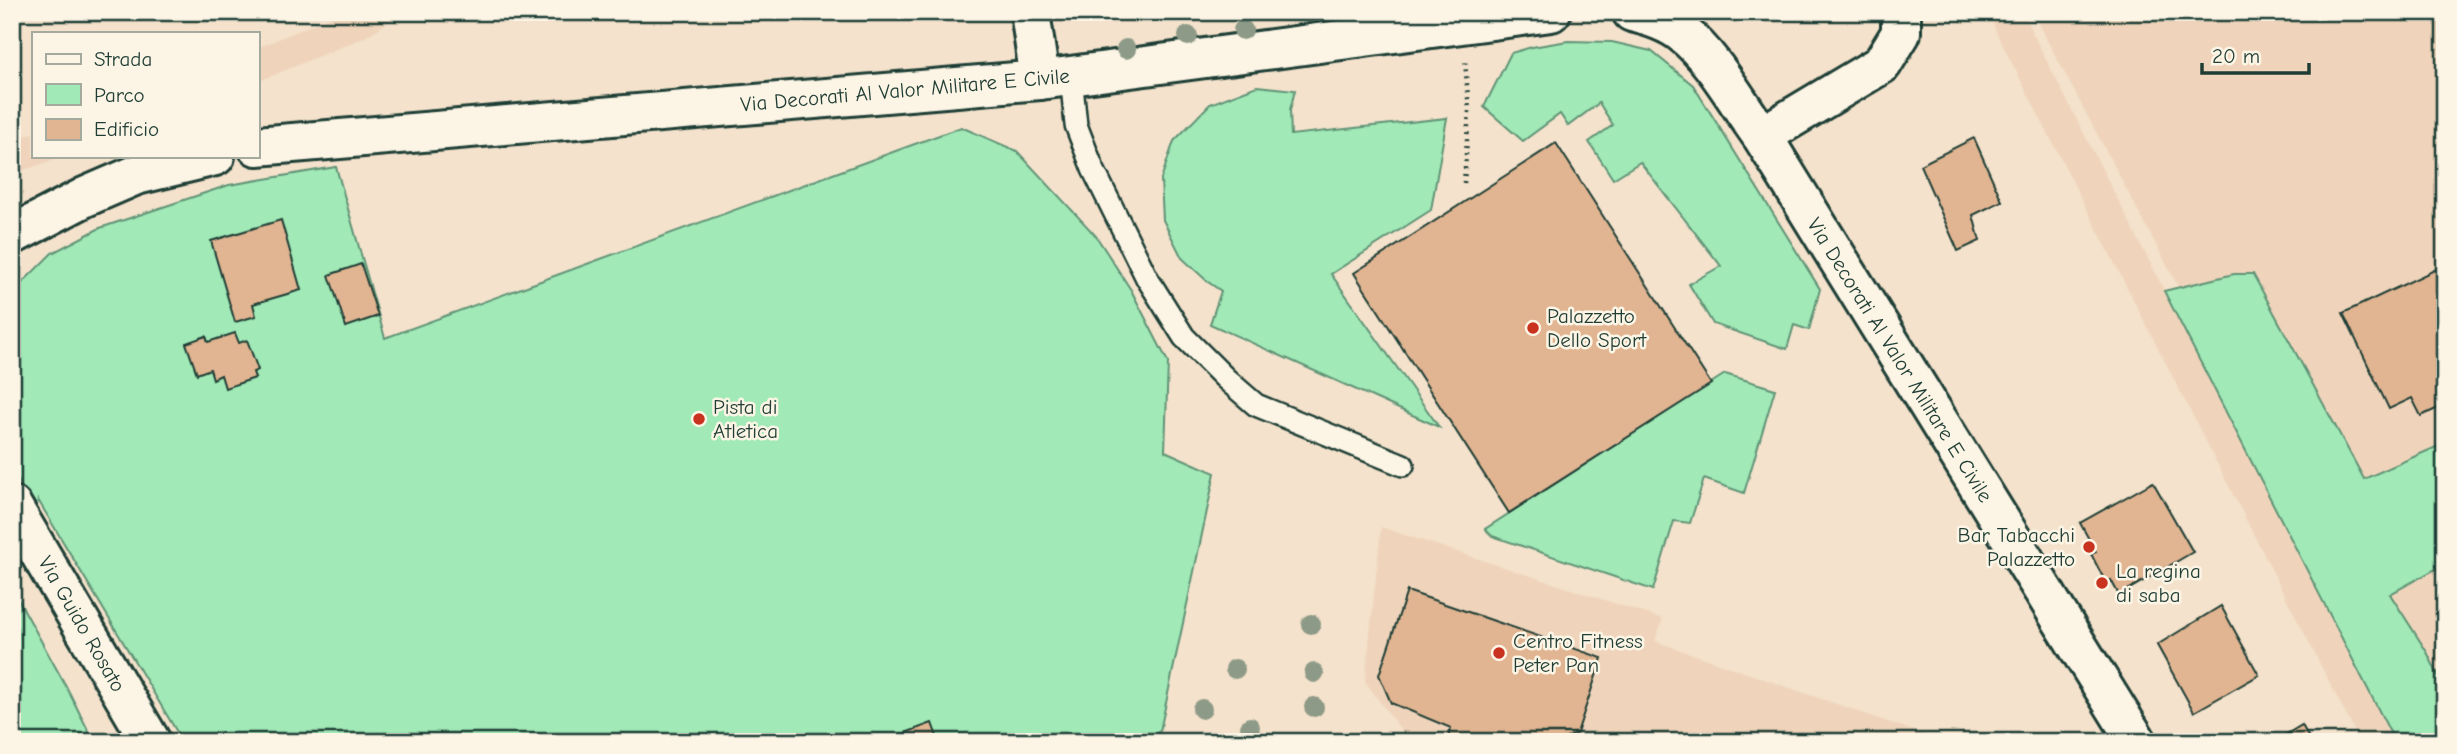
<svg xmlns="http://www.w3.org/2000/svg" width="2457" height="754" viewBox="0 0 2457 754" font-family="'Comic Neue',sans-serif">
<rect width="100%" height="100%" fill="#f4e2cc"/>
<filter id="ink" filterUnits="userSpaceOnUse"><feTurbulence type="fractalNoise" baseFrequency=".0143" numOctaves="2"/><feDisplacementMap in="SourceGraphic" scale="14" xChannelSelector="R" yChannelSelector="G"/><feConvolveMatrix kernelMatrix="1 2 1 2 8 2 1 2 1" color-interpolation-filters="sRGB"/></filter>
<g filter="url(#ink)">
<g fill="#efd4bb">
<path d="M 342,12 L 404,12 L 365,37 L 257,82 L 257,48 Z"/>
<path d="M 1988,12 L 2022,12 L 2395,742 L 2360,742 L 1998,36 Z"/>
<path d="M 2032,12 L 2445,12 L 2445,742 L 2421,742 Z"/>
<path d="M 33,133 L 33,156 L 66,156 L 12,174 L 12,140 Z"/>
<path d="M 1381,527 L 1663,619 L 1655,641 L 1946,742 L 1410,742 L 1365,682 Z"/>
</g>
<g fill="#a1e9b7" stroke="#609376" stroke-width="2">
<path d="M 1568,41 L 1612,42 L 1651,51 L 1693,85 L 1820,289 L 1809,330 L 1794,325 L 1787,349 L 1713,324 L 1689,284 L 1721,266 L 1640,162 L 1613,179 L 1589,142 L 1613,125 L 1599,103 L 1568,126 L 1560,114 L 1523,141 L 1484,107 L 1511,53 L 1532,47 Z"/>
<path d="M 1257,86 L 1295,90 L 1290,110 L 1291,135 L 1447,118 L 1431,210 L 1331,274 L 1439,427 L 1210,324 L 1221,291 L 1208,282 L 1182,258 L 1163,220 L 1161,179 L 1174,141 L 1210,104 Z"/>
<path d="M 961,127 L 1017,151 L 1096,236 L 1131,290 L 1168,362 L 1165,451 L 1215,473 L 1160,731 L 1135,742 L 183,742 L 38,500 L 36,510 L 26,498 L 12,465 L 12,300 L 21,284 L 52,253 L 100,228 L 229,185 L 336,167 L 385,338 Z"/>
<path d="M 2234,274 L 2253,274 L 2364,479 L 2445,443 L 2445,564 L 2390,594 L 2427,652 L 2445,690 L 2445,742 L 2395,742 L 2164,291 Z"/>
<path d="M 1725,374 L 1775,389 L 1744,493 L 1704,479 L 1690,523 L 1674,521 L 1653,590 L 1492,536 L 1485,529 Z"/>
<path d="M 12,588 L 67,688 L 94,742 L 12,742 Z"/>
</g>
<g fill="#e2b592" stroke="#1f3d34" stroke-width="2">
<path d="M 1974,138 L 2002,201 L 1973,215 L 1980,241 L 1958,251 L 1920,165 Z"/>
<path d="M 1556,143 L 1711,384 L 1509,513 L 1354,273 Z"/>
<path d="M 281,220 L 301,290 L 253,304 L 256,316 L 235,322 L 211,241 Z"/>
<path d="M 361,264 L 378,316 L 346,327 L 329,275 Z"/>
<path d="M 2445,265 L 2445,405 L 2421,416 L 2412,398 L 2389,409 L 2343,313 Z"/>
<path d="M 235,333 L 239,343 L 247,340 L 258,370 L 253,372 L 255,378 L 225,388 L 221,375 L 213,379 L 210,369 L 197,374 L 186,343 L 206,336 L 208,342 Z"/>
<path d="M 2153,482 L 2193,552 L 2119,595 L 2111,580 L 2106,583 L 2091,554 L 2096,552 L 2080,523 Z"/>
<path d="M 1407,591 L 1602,658 L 1577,733 L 1559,742 L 1450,742 L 1448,737 L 1451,728 L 1391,703 L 1379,675 Z"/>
<path d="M 2221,606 L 2259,675 L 2194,712 L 2157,645 Z"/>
<path d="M 932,723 L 939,742 L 881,742 Z"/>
<path d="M 2302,725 L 2311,742 L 2273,742 Z"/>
</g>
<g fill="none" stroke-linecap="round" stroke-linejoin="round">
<defs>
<path id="lane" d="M 1071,76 L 1076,125 L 1093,169 L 1147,278 L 1184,337 L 1226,379 L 1256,405 L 1403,465"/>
<g id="street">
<path d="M 1030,12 L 1040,80"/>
<path d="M 1632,12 C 1649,16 1668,22 1682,33 C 1714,58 1738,104 1762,136 L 2137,742"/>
<path d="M 1762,136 L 1882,64 L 1901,33 L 1901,12"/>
<path d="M 257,146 L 1040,80 L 1551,12"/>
<path d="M 12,235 L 85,197 L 136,175 L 215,156"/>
</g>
<path id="secondary" d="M 12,506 L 151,742"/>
</defs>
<use href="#lane" stroke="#1f3d34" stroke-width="26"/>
<use href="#street" stroke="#1f3d34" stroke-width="44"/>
<use href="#secondary" stroke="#1f3d34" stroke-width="44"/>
<path stroke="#1f3d34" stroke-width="4.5" stroke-dasharray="2 5" stroke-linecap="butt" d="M 1464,183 L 1469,111 L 1465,60"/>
<use href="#lane" stroke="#fcf5e5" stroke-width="21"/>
<use href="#street" stroke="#fcf5e5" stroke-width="38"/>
<use href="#secondary" stroke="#fcf5e5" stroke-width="38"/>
</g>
<g fill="#8d9a87">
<circle cx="1243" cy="30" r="10"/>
<circle cx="1188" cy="36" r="10"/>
<circle cx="1126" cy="49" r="10"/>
<circle cx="1311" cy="624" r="10"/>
<circle cx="1235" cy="669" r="10"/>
<circle cx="1314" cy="673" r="10"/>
<circle cx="1314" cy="707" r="10"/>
<circle cx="1202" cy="709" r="10"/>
<circle cx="1250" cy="727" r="10"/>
</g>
</g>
<g fill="#c8321e" stroke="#fcf5e5" stroke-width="2.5">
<circle cx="1533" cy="328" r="7"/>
<circle cx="699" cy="419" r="7"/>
<circle cx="2089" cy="547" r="7"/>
<circle cx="2102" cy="583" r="7"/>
<circle cx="1499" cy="653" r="7"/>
</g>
<g text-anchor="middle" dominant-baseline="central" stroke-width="5" stroke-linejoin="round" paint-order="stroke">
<g font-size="21" fill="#1f3d34" stroke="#fcf5e5">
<text transform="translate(905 90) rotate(-5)">Via Decorati Al Valor Militare E Civile</text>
<text transform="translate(1900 360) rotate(58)">Via Decorati Al Valor Militare E Civile</text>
<text transform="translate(82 624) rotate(60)">Via Guido Rosato</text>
</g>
<g font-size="21" fill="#1f3d34" stroke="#fcf5e5" text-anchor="start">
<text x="1547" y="316">Palazzetto<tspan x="1547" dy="24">Dello Sport</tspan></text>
<text x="713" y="407">Pista di<tspan x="713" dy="24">Atletica</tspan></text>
<text x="2075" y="535" text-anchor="end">Bar Tabacchi<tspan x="2075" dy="24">Palazzetto</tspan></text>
<text x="2116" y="571">La regina<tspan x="2116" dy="24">di saba</tspan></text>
<text x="1513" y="641">Centro Fitness<tspan x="1513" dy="24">Peter Pan</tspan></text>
</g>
</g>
<rect width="2457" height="754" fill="none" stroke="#fcf5e5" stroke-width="42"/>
<rect x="21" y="21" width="2415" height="712" fill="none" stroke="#1f3d34" stroke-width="2.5" filter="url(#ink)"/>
<rect x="32" y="32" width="228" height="126" fill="#fcf5e5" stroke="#a4ab9e" stroke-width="2"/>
<rect x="46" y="54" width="35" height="10" fill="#fcf5e5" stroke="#a4ab9e" stroke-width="2"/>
<text x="94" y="66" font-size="21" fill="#1f3d34">Strada</text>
<rect x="46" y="84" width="35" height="21" fill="#a1e9b7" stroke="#a4ab9e" stroke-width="2"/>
<text x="94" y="102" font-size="21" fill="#1f3d34">Parco</text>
<rect x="46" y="119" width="35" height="21" fill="#e2b592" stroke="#a4ab9e" stroke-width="2"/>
<text x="94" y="136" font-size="21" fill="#1f3d34">Edificio</text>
<path d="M2202 63v10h107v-10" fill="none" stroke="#1f3d34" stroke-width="3.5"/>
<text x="2212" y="63" font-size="21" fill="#1f3d34" stroke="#fcf5e5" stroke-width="5" paint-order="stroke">20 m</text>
</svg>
